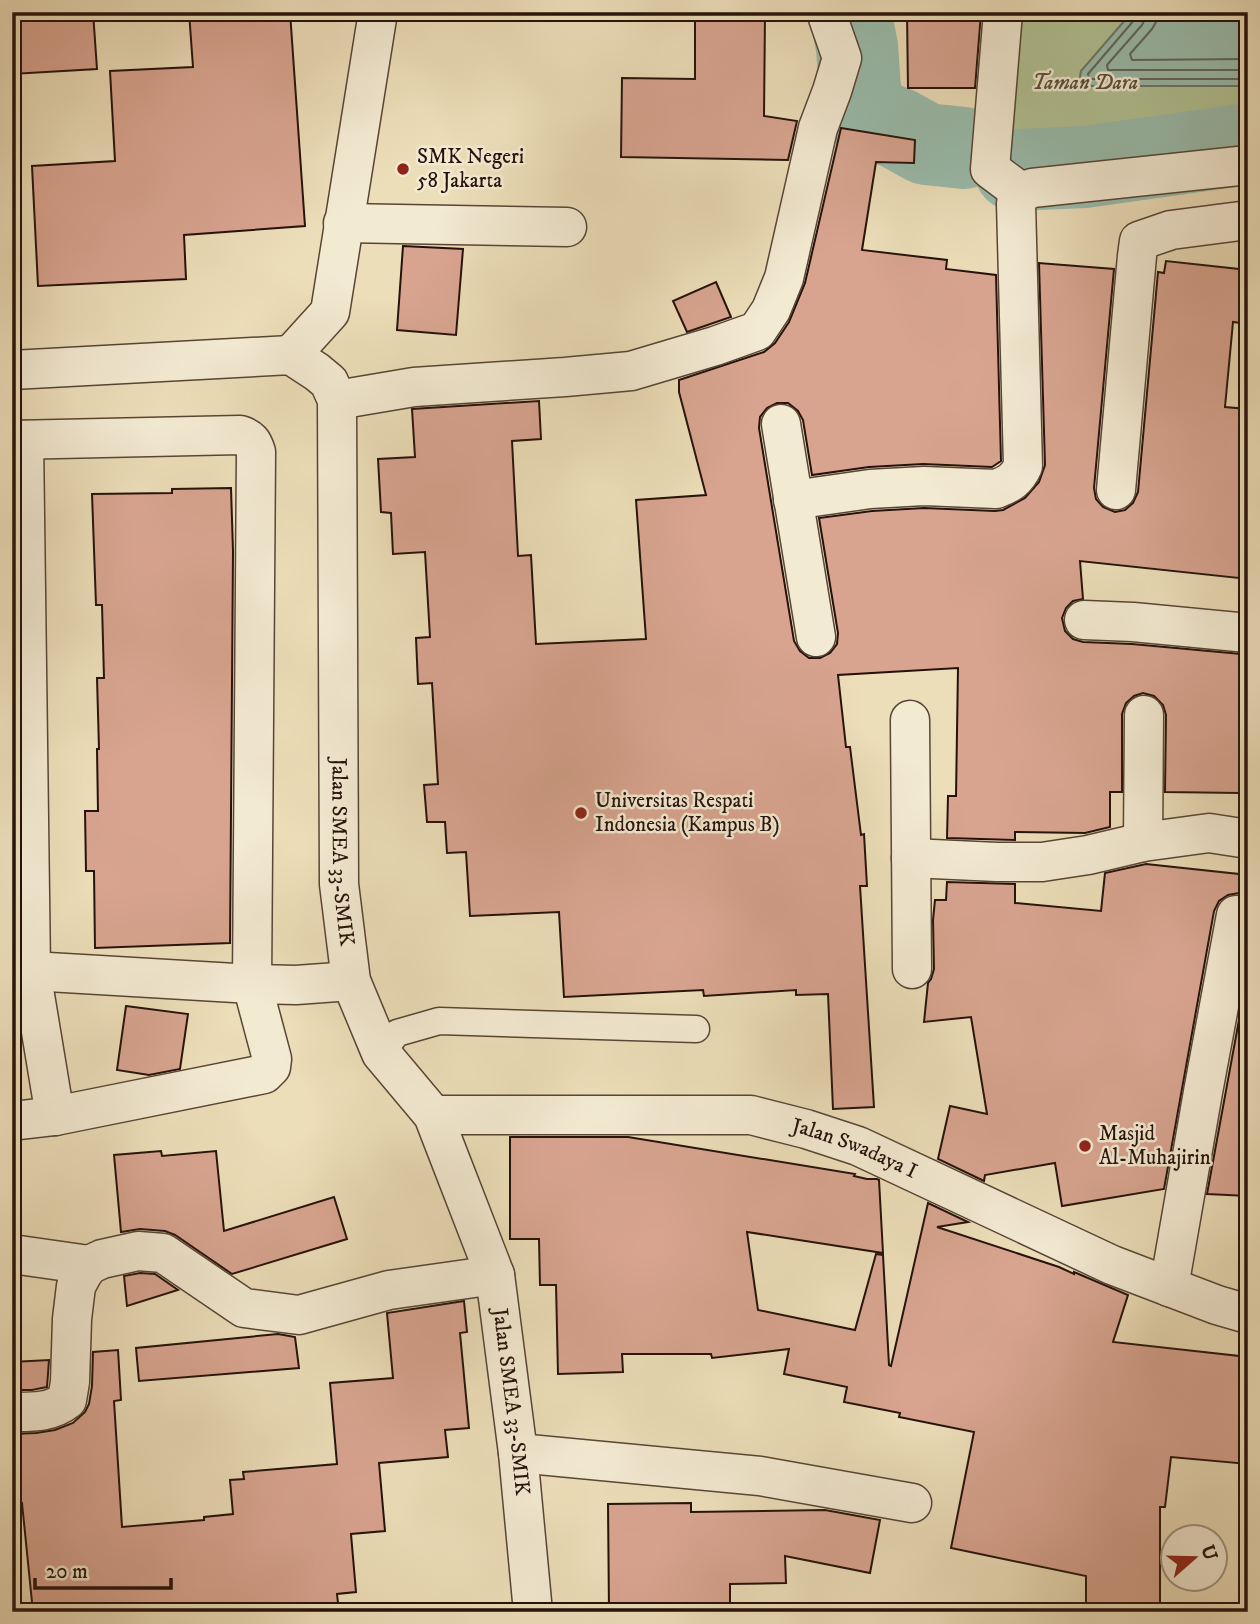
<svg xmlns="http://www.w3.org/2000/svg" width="1260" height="1624" viewBox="0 0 1260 1624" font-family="'IM FELL DW Pica',serif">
<rect width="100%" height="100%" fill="#ecdeb9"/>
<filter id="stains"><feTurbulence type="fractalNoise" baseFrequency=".00286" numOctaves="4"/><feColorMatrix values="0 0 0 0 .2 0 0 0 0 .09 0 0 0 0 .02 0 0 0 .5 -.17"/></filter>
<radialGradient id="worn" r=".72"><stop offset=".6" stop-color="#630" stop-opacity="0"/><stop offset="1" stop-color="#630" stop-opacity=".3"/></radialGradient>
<path fill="#b1c294" stroke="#6c6a50" stroke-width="2" d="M 1018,12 L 1248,12 L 1248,135 L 1022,161 L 1006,144 Z"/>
<path fill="#99bcac" stroke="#6b786c" stroke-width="2" d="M 1132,12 L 1248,12 L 1248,86 L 1088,86 C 1080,83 1079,79 1081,71 Z"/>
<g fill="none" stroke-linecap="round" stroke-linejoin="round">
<g stroke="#60675c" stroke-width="2">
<path d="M 1137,12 L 1135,19 L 1088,74 L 1089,79 L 1248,79"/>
<path d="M 1146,12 L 1145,19 L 1142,25 L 1107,65 L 1108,70 L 1248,70"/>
<path d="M 1157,12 L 1156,22 L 1152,29 L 1130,54 L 1132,60 L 1248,59"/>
</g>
<g stroke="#99bcac" stroke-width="82">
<path d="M 850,12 L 857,47 L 860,89 L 867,116 L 899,129 L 926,144 L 964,148"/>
<path d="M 1015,170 L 1085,167 L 1248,144"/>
</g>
</g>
<g fill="#d8a490" stroke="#26120b" stroke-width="2">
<path d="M 12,12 L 93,12 L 97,69 L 12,74 Z"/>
<path d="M 189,12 L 290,12 L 305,226 L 184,235 L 186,279 L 38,286 L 32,166 L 115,161 L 110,71 L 193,67 Z"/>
<path d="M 695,12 L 765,13 L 764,116 L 797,121 L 788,160 L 621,157 L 622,78 L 695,79 Z"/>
<path d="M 907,13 L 981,13 L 975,88 L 908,88 Z"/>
<path d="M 841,128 L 915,140 L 914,163 L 876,162 L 862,250 L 947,260 L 946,269 L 996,275 L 1001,461 L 992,467 L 923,464 L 869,467 L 812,475 L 803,420 L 798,411 L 788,403 L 777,403 L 767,408 L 760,417 L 759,428 L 794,641 L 800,651 L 809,658 L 820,658 L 830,653 L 837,644 L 838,633 L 819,518 L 872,511 L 924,508 L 995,511 L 1003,510 L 1025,498 L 1039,482 L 1045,465 L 1039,263 L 1114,269 L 1094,488 L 1096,499 L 1103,507 L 1115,512 L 1125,510 L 1133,503 L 1138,492 L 1158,272 L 1164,273 L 1166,261 L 1248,270 L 1248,324 L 1233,322 L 1225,407 L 1248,409 L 1248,579 L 1080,561 L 1083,599 L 1073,601 L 1066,608 L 1062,618 L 1065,631 L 1073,639 L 1083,642 L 1132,644 L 1241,654 L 1239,793 L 1165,792 L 1166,715 L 1163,705 L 1154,696 L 1143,693 L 1134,696 L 1126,703 L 1122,714 L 1122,792 L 1110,792 L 1110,827 L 1085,833 L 1015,832 L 1015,840 L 947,838 L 948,796 L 956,796 L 958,668 L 838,675 L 846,747 L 850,747 L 861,835 L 864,834 L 867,886 L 860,886 L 874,1107 L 833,1109 L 828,994 L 796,995 L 796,990 L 704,996 L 703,990 L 564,997 L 559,912 L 470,916 L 466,852 L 447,853 L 445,822 L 427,822 L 424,785 L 438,784 L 432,683 L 418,684 L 416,638 L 430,637 L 425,552 L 393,554 L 391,513 L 381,512 L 378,459 L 415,457 L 412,409 L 539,401 L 541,439 L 512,441 L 518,556 L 531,555 L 536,644 L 646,639 L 636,500 L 706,495 L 679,392 L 679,380 L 764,352 L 775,343 L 789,322 L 805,283 Z"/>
<path d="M 403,246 L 463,249 L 456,335 L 397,330 Z"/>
<path d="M 716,282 L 731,317 L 687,332 L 673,301 Z"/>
<path d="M 231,488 L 233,551 L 230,943 L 95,948 L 94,871 L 86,871 L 85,811 L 98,811 L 97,749 L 99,749 L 97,678 L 104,678 L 102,605 L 96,605 L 92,494 L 172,493 L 172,489 Z"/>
<path d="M 1146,864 L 1248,875 L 1248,897 L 1239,893 L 1228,895 L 1219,901 L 1214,911 L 1164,1189 L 1062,1206 L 1055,1163 L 985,1175 L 984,1181 L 938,1159 L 950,1106 L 987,1114 L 971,1017 L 924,1022 L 928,983 L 931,979 L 934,969 L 933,920 L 935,900 L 946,900 L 947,882 L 1015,884 L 1015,903 L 1101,911 L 1105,873 Z"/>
<path d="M 1248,971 L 1248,1196 L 1207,1194 L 1225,1096 Z"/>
<path d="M 126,1006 L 188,1014 L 180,1069 L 149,1075 L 117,1070 Z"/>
<path d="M 510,1137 L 628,1137 L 855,1174 L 854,1176 L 867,1179 L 877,1179 L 879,1180 L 883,1253 L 747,1232 L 758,1310 L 855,1330 L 876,1254 L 883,1255 L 889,1365 L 891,1366 L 928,1203 L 968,1222 L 937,1227 L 1059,1267 L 1074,1274 L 1074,1272 L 1081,1275 L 1128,1295 L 1113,1342 L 1248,1357 L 1248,1464 L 1171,1457 L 1165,1507 L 1160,1507 L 1160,1612 L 1086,1612 L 1086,1576 L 951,1548 L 974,1432 L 899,1417 L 900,1413 L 844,1402 L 847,1387 L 784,1374 L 789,1349 L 712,1358 L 711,1354 L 622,1354 L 623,1372 L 558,1374 L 556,1285 L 540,1285 L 539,1239 L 510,1239 Z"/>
<path d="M 161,1151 L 162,1156 L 216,1151 L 224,1231 L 334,1197 L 347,1239 L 232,1274 L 175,1235 L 165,1231 L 140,1229 L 121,1232 L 114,1155 Z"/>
<path d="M 140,1273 L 155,1274 L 178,1290 L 127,1306 L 124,1276 Z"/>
<path d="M 464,1301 L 467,1332 L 460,1333 L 469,1428 L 445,1430 L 448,1457 L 379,1463 L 385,1531 L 351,1534 L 356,1592 L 337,1594 L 339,1612 L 33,1612 L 22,1503 L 12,1504 L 12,1434 L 36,1433 L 55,1430 L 73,1423 L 85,1412 L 89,1404 L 92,1386 L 93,1352 L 118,1350 L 121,1400 L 114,1401 L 122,1527 L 204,1520 L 204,1517 L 233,1514 L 230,1480 L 244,1479 L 243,1472 L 337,1464 L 330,1383 L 393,1378 L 387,1313 Z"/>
<path d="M 278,1334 L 295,1337 L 299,1368 L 139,1381 L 136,1348 Z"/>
<path d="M 49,1360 L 47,1387 L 32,1390 L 12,1390 L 12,1362 Z"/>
<path d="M 691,1503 L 691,1512 L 825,1510 L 880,1520 L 870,1573 L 785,1556 L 786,1583 L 730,1584 L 730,1612 L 609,1612 L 608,1504 Z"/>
</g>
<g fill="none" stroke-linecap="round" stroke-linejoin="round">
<defs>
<path id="service" d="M 381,1053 L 397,1033 L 439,1021 L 696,1029"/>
<g id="minor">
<path d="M 1003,12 L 990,169 L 1022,193"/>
<path d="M 343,223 L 567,227"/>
<path d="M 291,355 L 330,312 L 378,12"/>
<path id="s1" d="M 12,370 L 291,355 L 317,372 L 329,382 L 337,400 L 339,884 L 351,981 L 381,1053 L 433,1115 L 495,1275 L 518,1453 L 533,1612"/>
<path d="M 337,400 L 414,387 L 565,377 L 631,371 L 715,346 L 757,331 L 771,310 L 784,278 L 818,128 L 832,91 L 842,58 L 826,12"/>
<path d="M 781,424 L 816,637"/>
<path d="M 12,440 L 240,435 C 250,438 253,442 256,452 L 252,984 L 272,1059 L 271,1067 L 264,1074 L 55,1116 L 12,1121"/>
<path d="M 24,440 L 31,971 L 55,1116"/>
<path d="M 1116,490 L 1137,256 L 1139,241 L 1171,230 L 1248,220"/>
<path d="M 793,500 L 870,489 L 924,486 L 996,489 C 1010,484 1017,479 1023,466 L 1016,203 L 1022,193 L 1032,188 L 1248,165"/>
<path d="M 1084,620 L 1133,622 L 1248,633"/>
<path d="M 910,720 L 912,969"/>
<path d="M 1143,842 L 1144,715"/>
<path d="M 911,858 L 997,862 L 1042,862 L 1088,855 L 1143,842 L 1209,833 L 1248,839"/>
<path d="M 31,971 L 252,984 L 296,985 L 351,981"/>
<path id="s2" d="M 433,1115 L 751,1115 L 806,1129 L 858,1146 L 1112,1265 L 1217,1305 L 1248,1314"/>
<path d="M 12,1254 L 89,1265"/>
<path d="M 1169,1287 L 1203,1092 L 1236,915"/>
<path d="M 12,1412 C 33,1412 50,1413 67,1400 L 70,1382 L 72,1319 L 76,1286 L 83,1273 L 89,1265 L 102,1259 L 138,1251 L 163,1253 L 244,1308 L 299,1315 L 389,1290 L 495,1275"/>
<path d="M 518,1453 L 760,1476 L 912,1503"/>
</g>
</defs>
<use href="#service" stroke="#584536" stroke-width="29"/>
<use href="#minor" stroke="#584536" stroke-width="41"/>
<use href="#service" stroke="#f3ead2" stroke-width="26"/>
<use href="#minor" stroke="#f3ead2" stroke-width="38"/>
</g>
<g fill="#8f2418" stroke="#f3ead2" stroke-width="2.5">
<circle cx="403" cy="169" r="7"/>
<circle cx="581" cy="813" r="7"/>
<circle cx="1085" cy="1146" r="7"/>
</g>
<g text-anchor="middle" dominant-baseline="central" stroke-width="5" stroke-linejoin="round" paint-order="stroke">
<g font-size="21" font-style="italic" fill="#57503b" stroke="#f3ead2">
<text x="1085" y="83">Taman Dara</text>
</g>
<g font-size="21" fill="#26120b" stroke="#f3ead2" text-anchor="start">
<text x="417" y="157">SMK Negeri<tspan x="417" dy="24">58 Jakarta</tspan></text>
<text x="595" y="801">Universitas Respati<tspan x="595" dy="24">Indonesia (Kampus B)</tspan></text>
<text x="1099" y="1134">Masjid<tspan x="1099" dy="24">Al-Muhajirin</tspan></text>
</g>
<g font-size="21" fill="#26120b" stroke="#f3ead2">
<text stroke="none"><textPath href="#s1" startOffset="798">Jalan SMEA 33-SMIK</textPath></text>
<text stroke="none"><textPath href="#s2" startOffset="427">Jalan Swadaya I</textPath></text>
<text stroke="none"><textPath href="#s1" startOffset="1386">Jalan SMEA 33-SMIK</textPath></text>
</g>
</g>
<rect width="1260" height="1624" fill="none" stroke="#ecdeb9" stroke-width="42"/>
<rect x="14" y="14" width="1232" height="1596" fill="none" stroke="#26120b" stroke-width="3.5"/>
<rect x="21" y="21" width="1218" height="1582" fill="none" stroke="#26120b" stroke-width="2"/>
<g transform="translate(1194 1558) rotate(70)"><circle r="33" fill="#f3ead2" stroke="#a19482" stroke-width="2"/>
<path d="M0-5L12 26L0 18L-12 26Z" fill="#8f2418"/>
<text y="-10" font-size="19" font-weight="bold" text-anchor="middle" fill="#26120b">U</text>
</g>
<path d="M35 1578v10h136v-10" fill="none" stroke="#26120b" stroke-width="3.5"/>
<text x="46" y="1578" font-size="21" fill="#26120b" stroke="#f3ead2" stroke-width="5" paint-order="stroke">20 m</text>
<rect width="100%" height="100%" filter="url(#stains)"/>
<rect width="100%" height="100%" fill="url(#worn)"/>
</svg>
